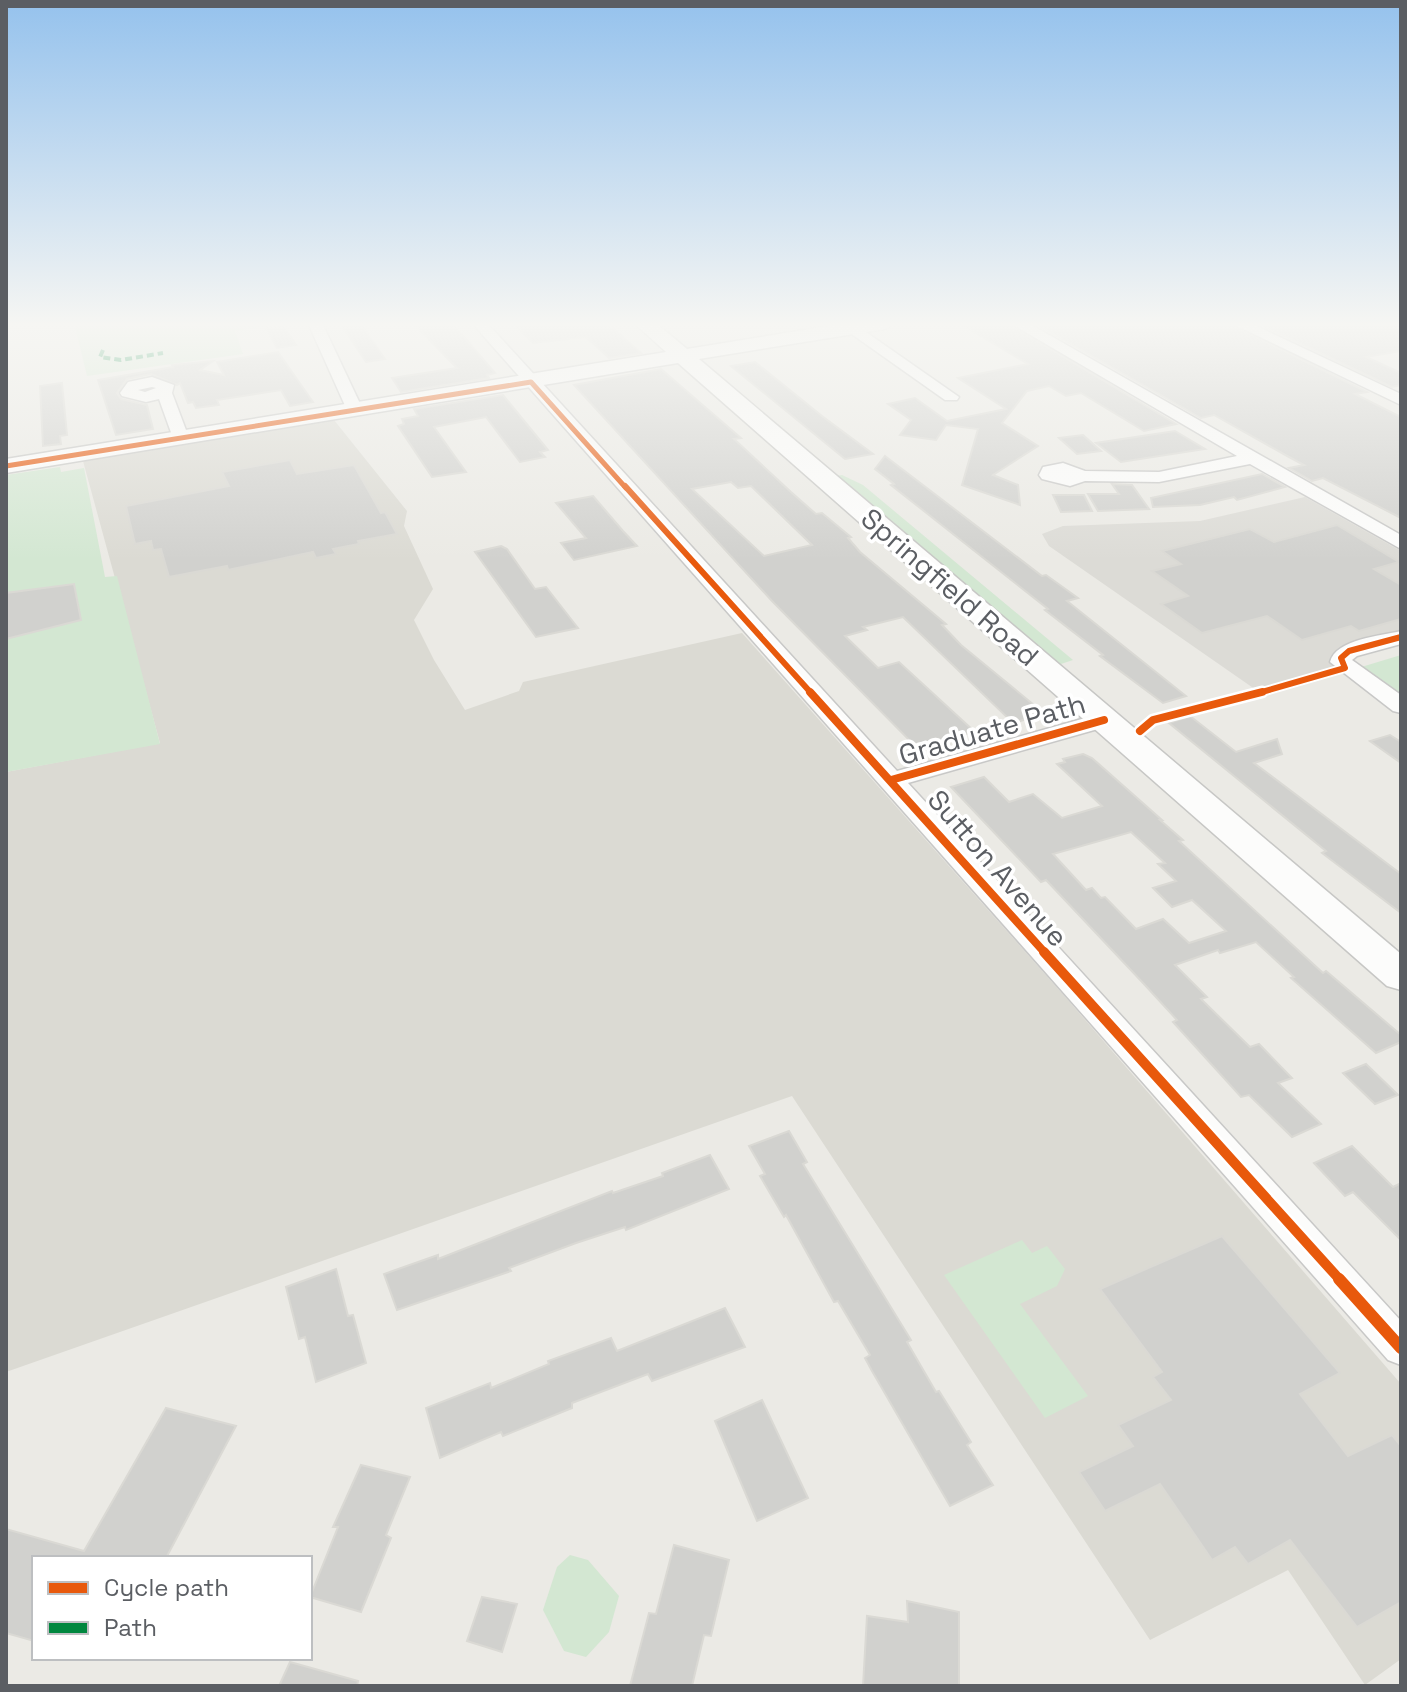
<svg xmlns="http://www.w3.org/2000/svg" width="1407" height="1692" viewBox="0 0 1407 1692" font-family="'Space Grotesk',sans-serif">
<rect width="100%" height="100%" fill="#ebeae5"/>
<path fill="#dcdbd6" d="M 1305,497 L 1401,551 L 1401,634 L 1332,660 L 1336,669 L 1259,692 L 1049,546 L 1042,534 L 1063,526 L 1200,521 Z"/>
<path fill="#dbdad3" d="M 334,420 L 407,511 L 404,526 L 433,589 L 414,620 L 434,660 L 465,710 L 519,691 L 523,682 L 742,633 L 1067,999 L 1401,1384 L 1401,1659 L 1365,1685 L 1288,1570 L 1150,1640 L 792,1096 L 6,1372 L 6,772 L 160,743 L 83,461 Z"/>
<g fill="#d3e7d2">
<path d="M 74,323 L 291,323 L 235,331 L 243,354 L 87,376 Z"/>
<path d="M 60,467 L 61,472 L 84,468 L 105,577 L 117,576 L 160,744 L 6,772 L 6,475 Z"/>
<path d="M 842,475 L 863,485 L 1073,660 L 1058,665 L 836,476 Z"/>
<path d="M 1401,655 L 1401,697 L 1358,668 Z"/>
<path d="M 1022,1240 L 1032,1253 L 1047,1246 L 1065,1269 L 1057,1286 L 1020,1304 L 1088,1396 L 1045,1418 L 944,1275 Z"/>
<path d="M 570,1555 L 588,1560 L 619,1596 L 609,1632 L 586,1657 L 564,1651 L 543,1610 L 557,1567 Z"/>
</g>
<g fill="#d1d1ce" stroke="#dad9d4" stroke-width="2" fill-rule="evenodd">
<path d="M 340,323 L 360,323 L 385,359 L 366,362 Z"/>
<path d="M 413,323 L 452,323 L 495,373 L 487,375 L 489,378 L 401,392 L 392,378 L 457,368 Z"/>
<path d="M 513,323 L 607,323 L 641,353 L 609,358 L 586,337 L 533,343 Z"/>
<path d="M 959,323 L 1007,323 L 1176,424 L 1144,431 L 1081,393 L 1066,396 L 1049,386 L 1027,391 L 1002,423 L 1038,446 L 993,475 L 1018,485 L 1020,505 L 962,485 L 978,429 L 946,425 L 936,440 L 900,435 L 911,420 L 888,404 L 915,398 L 947,421 L 1006,409 L 958,378 L 1028,364 Z"/>
<path d="M 1034,323 L 1228,323 L 1367,392 L 1355,394 L 1401,417 L 1401,518 L 1323,478 L 1312,481 L 1289,468 L 1304,465 L 1289,457 L 1214,415 L 1201,418 Z"/>
<path d="M 1257,323 L 1401,323 L 1401,351 L 1366,357 L 1401,373 L 1401,385 L 1392,387 Z"/>
<path d="M 284,326 L 296,345 L 277,348 L 266,328 Z"/>
<path d="M 278,352 L 313,402 L 290,406 L 281,390 L 217,400 L 219,405 L 196,408 L 193,402 L 188,403 L 180,383 L 177,385 L 151,374 L 127,379 L 117,393 L 121,399 L 147,405 L 153,429 L 116,435 L 98,380 L 173,367 L 172,365 L 213,361 L 200,370 L 224,375 L 217,362 Z"/>
<path d="M 755,362 L 822,416 L 873,454 L 845,459 L 731,366 Z"/>
<path d="M 661,369 L 741,438 L 734,439 L 791,492 L 816,514 L 822,513 L 851,537 L 848,538 L 860,552 L 946,624 L 942,625 L 961,645 L 1045,714 L 1013,723 L 903,617 L 863,627 L 867,630 L 845,636 L 878,668 L 899,662 L 975,732 L 915,746 L 772,601 L 574,385 ZM 731,482 L 738,488 L 751,486 L 812,545 L 764,556 L 692,489 Z"/>
<path d="M 62,383 L 67,435 L 60,436 L 61,444 L 43,446 L 40,386 Z"/>
<path d="M 503,395 L 548,450 L 540,452 L 545,457 L 520,462 L 486,417 L 434,427 L 466,472 L 432,477 L 398,426 L 404,424 L 402,419 L 418,416 L 414,409 Z"/>
<path d="M 1175,431 L 1205,449 L 1121,462 L 1096,443 Z"/>
<path d="M 1083,435 L 1101,451 L 1077,454 L 1059,438 Z"/>
<path d="M 885,456 L 1042,576 L 1046,575 L 1078,598 L 1067,601 L 1186,696 L 1163,703 L 1100,656 L 1103,655 L 1045,610 L 1048,609 L 891,485 L 894,484 L 875,469 Z"/>
<path d="M 290,460 L 297,474 L 354,465 L 381,513 L 385,512 L 397,534 L 358,541 L 359,544 L 333,549 L 336,554 L 316,558 L 313,552 L 228,570 L 227,566 L 169,577 L 161,549 L 153,550 L 151,541 L 135,544 L 126,506 L 229,486 L 222,472 Z"/>
<path d="M 1262,474 L 1285,487 L 1237,500 L 1234,497 L 1200,505 L 1153,507 L 1151,498 Z"/>
<path d="M 1112,484 L 1132,485 L 1149,509 L 1098,511 L 1088,494 L 1119,494 Z"/>
<path d="M 1053,495 L 1084,495 L 1092,511 L 1061,512 Z"/>
<path d="M 593,496 L 623,531 L 637,546 L 574,560 L 561,543 L 586,538 L 556,503 Z"/>
<path d="M 1337,525 L 1399,562 L 1374,569 L 1401,585 L 1401,619 L 1359,631 L 1351,626 L 1302,640 L 1267,616 L 1202,633 L 1161,604 L 1188,596 L 1152,571 L 1181,564 L 1162,551 L 1250,529 L 1274,542 Z"/>
<path d="M 501,546 L 507,549 L 535,589 L 546,587 L 578,628 L 536,637 L 475,552 Z"/>
<path d="M 74,584 L 81,620 L 6,639 L 6,593 Z"/>
<path d="M 1190,716 L 1236,752 L 1277,739 L 1282,754 L 1254,763 L 1401,874 L 1401,913 L 1322,853 L 1326,851 L 1169,723 Z"/>
<path d="M 1390,735 L 1401,742 L 1401,763 L 1370,741 Z"/>
<path d="M 1083,754 L 1092,758 L 1162,820 L 1160,820 L 1183,840 L 1179,841 L 1323,973 L 1326,971 L 1401,1035 L 1401,1042 L 1376,1053 L 1291,978 L 1294,977 L 1256,942 L 1220,953 L 1218,950 L 1175,965 L 1207,997 L 1201,999 L 1250,1047 L 1259,1044 L 1292,1078 L 1278,1083 L 1321,1124 L 1292,1137 L 1249,1095 L 1241,1097 L 1173,1022 L 1177,1020 L 1144,984 L 1046,880 L 1041,882 L 951,787 L 984,777 L 1009,802 L 1033,794 L 1062,818 L 1102,806 L 1057,764 L 1065,762 L 1063,759 ZM 1131,832 L 1165,863 L 1158,864 L 1176,881 L 1153,888 L 1172,907 L 1192,900 L 1226,931 L 1189,943 L 1163,919 L 1136,929 L 1105,897 L 1101,898 L 1092,888 L 1086,890 L 1053,854 Z"/>
<path d="M 1366,1064 L 1398,1095 L 1375,1104 L 1343,1073 Z"/>
<path d="M 789,1131 L 807,1162 L 803,1164 L 911,1340 L 907,1342 L 936,1392 L 939,1391 L 971,1442 L 967,1445 L 993,1485 L 950,1506 L 872,1371 L 865,1358 L 870,1355 L 838,1301 L 834,1302 L 786,1215 L 784,1217 L 760,1176 L 765,1174 L 749,1146 Z"/>
<path d="M 1352,1146 L 1393,1187 L 1401,1183 L 1401,1240 L 1353,1192 L 1345,1196 L 1314,1163 Z"/>
<path d="M 710,1155 L 729,1189 L 626,1230 L 625,1227 L 576,1243 L 509,1268 L 511,1271 L 397,1310 L 384,1274 L 438,1255 L 438,1259 L 612,1191 L 613,1193 L 663,1176 L 662,1173 Z"/>
<path d="M 1222,1236 L 1340,1373 L 1300,1394 L 1348,1456 L 1392,1435 L 1401,1446 L 1401,1602 L 1357,1627 L 1290,1540 L 1248,1564 L 1235,1547 L 1212,1560 L 1160,1484 L 1105,1511 L 1079,1472 L 1133,1446 L 1118,1425 L 1171,1400 L 1153,1377 L 1162,1372 L 1100,1289 Z"/>
<path d="M 336,1269 L 348,1316 L 353,1315 L 366,1363 L 316,1382 L 305,1337 L 299,1339 L 286,1287 Z"/>
<path d="M 725,1308 L 745,1347 L 652,1381 L 648,1374 L 572,1403 L 572,1408 L 503,1436 L 501,1432 L 440,1458 L 426,1408 L 490,1383 L 491,1388 L 549,1364 L 548,1361 L 611,1338 L 617,1351 Z"/>
<path d="M 762,1400 L 808,1498 L 757,1521 L 715,1421 Z"/>
<path d="M 166,1408 L 236,1426 L 166,1558 L 34,1558 L 34,1641 L 6,1633 L 6,1529 L 84,1551 Z"/>
<path d="M 361,1465 L 410,1477 L 386,1535 L 391,1538 L 361,1612 L 310,1597 L 338,1527 L 333,1527 Z"/>
<path d="M 674,1545 L 729,1560 L 711,1636 L 704,1635 L 692,1686 L 630,1686 L 649,1613 L 656,1614 Z"/>
<path d="M 482,1597 L 517,1604 L 502,1652 L 467,1641 Z"/>
<path d="M 907,1601 L 959,1612 L 959,1686 L 863,1686 L 867,1616 L 908,1622 Z"/>
<path d="M 290,1662 L 358,1681 L 357,1686 L 279,1686 Z"/>
</g>
<g fill="none" stroke-linecap="round" stroke-linejoin="round">
<defs>
<g id="street">
<path d="M 308,323 L 322,323 L 363,410 L 361,413 L 349,413 L 347,410 Z"/>
<path d="M 472,323 L 487,323 L 897,771 L 1096,715 L 1112,715 L 1116,720 L 1112,725 L 908,783 L 1401,1321 L 1401,1365 L 1388,1360 Z"/>
<path d="M 836,323 L 853,323 L 959,397 L 957,400 L 945,400 Z"/>
<path d="M 1010,323 L 1028,323 L 1401,535 L 1401,549 L 1250,464 L 1159,482 L 1085,481 L 1070,486 L 1042,479 L 1039,475 L 1043,467 L 1063,463 L 1085,471 L 1159,472 L 1237,456 Z"/>
<path d="M 1231,323 L 1250,323 L 1401,394 L 1401,405 Z"/>
<path d="M 152,377 L 174,385 L 172,393 L 189,438 L 187,442 L 181,443 L 173,438 L 159,399 L 146,402 L 122,396 L 120,393 L 128,382 ZM 152,387 L 156,388 L 145,392 L 138,390 Z"/>
<path d="M 1401,631 L 1401,644 L 1357,656 L 1352,660 L 1401,695 L 1401,713 L 1393,711 L 1330,662 C 1336,639 1380,636 1401,631 Z"/>
</g>
<path id="secondary" d="M 634,323 L 656,323 L 687,349 L 847,323 L 895,323 L 885,329 L 699,359 L 1401,954 L 1401,990 L 1387,986 L 678,363 L 6,473 L 6,459 L 666,352 Z"/>
</defs>
<use href="#street" stroke="#c8c8c7" stroke-width="3"/>
<use href="#secondary" stroke="#c7c7c5" stroke-width="3"/>
<use href="#street" fill="#fcfcfb" fill-rule="evenodd"/>
<use href="#secondary" fill="#fcfcfb" fill-rule="evenodd"/>
<path stroke="#00873e" stroke-width="4" stroke-dasharray="7 4" stroke-linecap="butt" d="M 103,350 L 100,357 L 121,360 L 163,353"/>
<defs>
<path id="cycleway-far4" d="M 6,466 L 531,382 L 626,488"/>
<g id="cycleway-far3">
<path d="M 625,486 L 812,694"/>
<path d="M 1255,694 L 1345,668 L 1341,658 L 1349,651 L 1401,637"/>
</g>
<g id="cycleway-far2">
<path d="M 810,692 L 1046,954"/>
<path d="M 1140,731 L 1153,720 L 1262,692"/>
<path d="M 891,780 L 1104,720"/>
</g>
<path id="cycleway-far1" d="M 1044,952 L 1341,1281"/>
<path id="cycleway" d="M 1339,1279 L 1401,1348"/>
</defs>
<use href="#cycleway-far4" stroke="#fff" stroke-width="8"/>
<use href="#cycleway-far3" stroke="#fff" stroke-width="10"/>
<use href="#cycleway-far2" stroke="#fff" stroke-width="13"/>
<use href="#cycleway-far1" stroke="#fff" stroke-width="15"/>
<use href="#cycleway" stroke="#fff" stroke-width="17"/>
<use href="#cycleway-far4" stroke="#e8590c" stroke-width="5"/>
<use href="#cycleway-far3" stroke="#e8590c" stroke-width="6"/>
<use href="#cycleway-far2" stroke="#e8590c" stroke-width="8"/>
<use href="#cycleway-far1" stroke="#e8590c" stroke-width="10"/>
<use href="#cycleway" stroke="#e8590c" stroke-width="12"/>
</g>
<linearGradient id="sky" x2="0" y2="1"><stop stop-color="#95c2ed"/><stop offset="0.58" stop-color="#f6f6f3"/><stop offset="1" stop-color="#f6f6f3" stop-opacity="0"/></linearGradient>
<rect width="1407" height="560" fill="url(#sky)"/>
<g text-anchor="middle" dominant-baseline="central" stroke-width="7" stroke-linejoin="round" paint-order="stroke">
<g font-size="28" fill="#5b5e63" stroke="#fff">
<text transform="translate(950 587) rotate(41)">Springfield Road</text>
<text transform="translate(992 729) rotate(-16)">Graduate Path</text>
<text transform="translate(998 868) rotate(49)">Sutton Avenue</text>
</g>
</g>
<rect width="1407" height="1692" fill="none" stroke="#5b5e63" stroke-width="16"/>
<rect x="32" y="1556" width="280" height="104" fill="#ffffff" stroke="#bdbfc1" stroke-width="2"/>
<rect x="48" y="1582" width="40" height="12" fill="#e8590c" stroke="#bdbfc1" stroke-width="2"/>
<text x="104" y="1596" font-size="24" fill="#5b5e63">Cycle path</text>
<rect x="48" y="1622" width="40" height="12" fill="#00873e" stroke="#bdbfc1" stroke-width="2"/>
<text x="104" y="1636" font-size="24" fill="#5b5e63">Path</text>
</svg>
